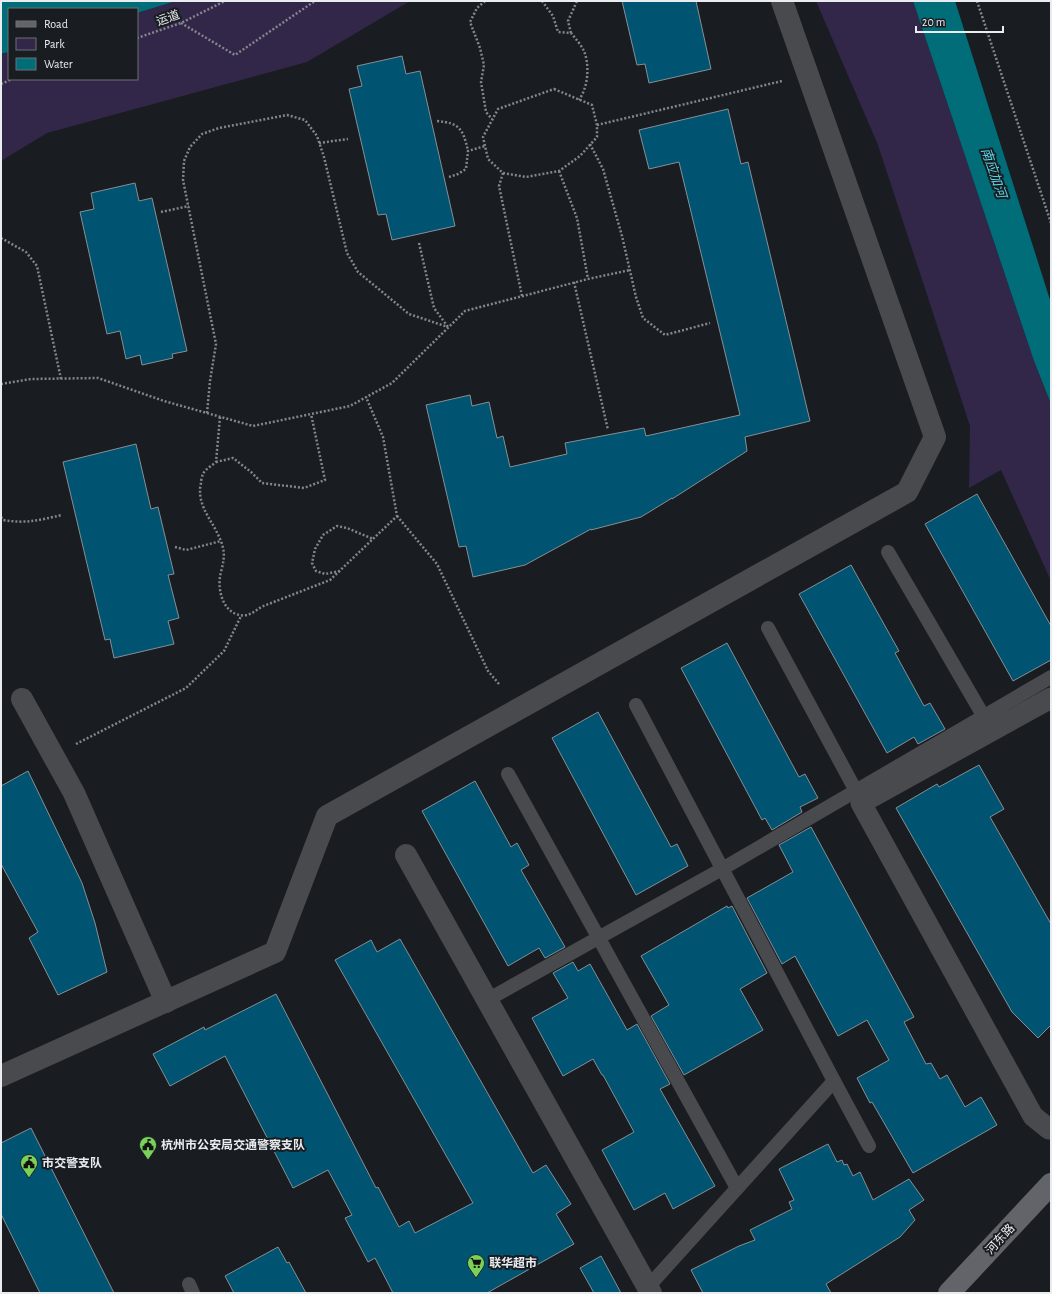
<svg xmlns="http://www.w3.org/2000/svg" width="1052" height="1294" viewBox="0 0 1052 1294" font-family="'Alegreya Sans','Noto Sans SC',sans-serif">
<rect width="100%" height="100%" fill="#191d22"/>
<g fill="#322649">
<path d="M 176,1 L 410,1 L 307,62 L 47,133 L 1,161 L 1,55 L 9,52 L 9,79 L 137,79 L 137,13 Z"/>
<path d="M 816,1 L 913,1 L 1034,361 L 1051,404 L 1051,581 L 1001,470 L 969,488 L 970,426 L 878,145 Z"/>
</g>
<g fill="#006d78">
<path d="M 1,1 L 176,1 L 137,13 L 137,9 L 9,9 L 9,52 L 1,54 Z"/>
<path d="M 913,1 L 955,1 L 1051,303 L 1051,404 L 1034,361 Z"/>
</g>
<g fill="#005471" stroke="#868f93">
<path d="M 622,1 L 696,1 L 711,69 L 649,83 L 645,64 L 637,65 Z"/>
<path d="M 402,56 L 406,74 L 420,71 L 455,226 L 392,240 L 386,214 L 378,215 L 349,89 L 362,86 L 357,66 Z"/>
<path d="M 728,109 L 741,164 L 748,162 L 810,421 L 745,437 L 747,451 L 672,499 L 672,498 L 641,517 L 591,530 L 591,529 L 525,565 L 473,577 L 466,546 L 459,547 L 426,405 L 470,395 L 472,406 L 489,402 L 497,438 L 503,436 L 510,467 L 567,454 L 565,443 L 644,428 L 646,436 L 740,415 L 679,162 L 649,169 L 639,130 Z"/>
<path d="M 135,183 L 139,201 L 152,198 L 187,351 L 172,354 L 173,358 L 142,365 L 140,355 L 126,359 L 120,331 L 107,334 L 80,212 L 94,209 L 91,193 Z"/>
<path d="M 136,444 L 151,509 L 158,507 L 174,574 L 168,575 L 179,618 L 168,621 L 174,644 L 114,658 L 110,639 L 105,640 L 63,462 Z"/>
<path d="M 977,494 L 1051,626 L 1051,660 L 1013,681 L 925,524 Z"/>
<path d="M 851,565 L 899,651 L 895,653 L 924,706 L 930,703 L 945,729 L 918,744 L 914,737 L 887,753 L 799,594 Z"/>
<path d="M 727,643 L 799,777 L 805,774 L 818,798 L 800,807 L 802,812 L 772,830 L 765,818 L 762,820 L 681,668 Z"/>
<path d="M 598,712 L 671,847 L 677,844 L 688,866 L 636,895 L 552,738 Z"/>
<path d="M 979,765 L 1004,809 L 990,817 L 1051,924 L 1051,1025 L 1038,1038 L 1012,1012 L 896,808 L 937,784 L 939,787 Z"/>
<path d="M 28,771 L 82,883 L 95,923 L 107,972 L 58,995 L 29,938 L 38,932 L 1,864 L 1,786 Z"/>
<path d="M 475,781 L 511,847 L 517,843 L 529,865 L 521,870 L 565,947 L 545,958 L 539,948 L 508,966 L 422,811 Z"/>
<path d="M 811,827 L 914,1017 L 904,1022 L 926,1064 L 931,1063 L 940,1079 L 947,1075 L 965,1107 L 981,1097 L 997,1125 L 913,1173 L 872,1102 L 870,1103 L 857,1078 L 889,1060 L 867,1020 L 838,1036 L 795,956 L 782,964 L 747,898 L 793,872 L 779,845 Z"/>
<path d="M 727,906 L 728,908 L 732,906 L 767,973 L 740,989 L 763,1030 L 684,1075 L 651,1016 L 669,1005 L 641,956 Z"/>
<path d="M 400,939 L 533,1173 L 546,1165 L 571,1204 L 556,1214 L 574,1244 L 487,1293 L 393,1293 L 375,1258 L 368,1262 L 345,1218 L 352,1215 L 328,1170 L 293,1188 L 225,1056 L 170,1086 L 153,1054 L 204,1027 L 205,1030 L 276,994 L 376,1188 L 378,1187 L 399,1227 L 409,1221 L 415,1233 L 473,1203 L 335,960 L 371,940 L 377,952 Z"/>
<path d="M 573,962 L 578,971 L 590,964 L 627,1030 L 637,1024 L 670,1084 L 660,1089 L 715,1186 L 673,1209 L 665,1193 L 634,1210 L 602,1150 L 634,1132 L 603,1075 L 602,1075 L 593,1059 L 563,1076 L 532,1018 L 568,998 L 553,973 Z"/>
<path d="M 31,1128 L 114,1293 L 40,1293 L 1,1214 L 1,1143 Z"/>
<path d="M 828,1144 L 837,1162 L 842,1160 L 844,1165 L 847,1164 L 853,1176 L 860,1172 L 873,1200 L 909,1179 L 924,1200 L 909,1210 L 915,1220 L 900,1237 L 826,1284 L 831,1293 L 703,1293 L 691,1270 L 739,1246 L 755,1240 L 750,1230 L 792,1209 L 789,1202 L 794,1200 L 779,1169 Z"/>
<path d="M 278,1247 L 287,1263 L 289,1262 L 306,1293 L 234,1293 L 225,1276 Z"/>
<path d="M 601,1256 L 621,1293 L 594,1293 L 580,1268 Z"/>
</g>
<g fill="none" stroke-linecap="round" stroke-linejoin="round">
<g stroke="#83878b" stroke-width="2.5" stroke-dasharray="2 2" stroke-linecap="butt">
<path d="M 485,1 L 477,8 L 470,22 L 480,48 L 484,65 L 481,82 L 486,112 L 492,119"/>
<path d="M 542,1 L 553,16 L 558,32 L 571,33 C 576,39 581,45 584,51 C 590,66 588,87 579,100"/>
<path d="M 977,1 L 1051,223"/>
<path d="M 181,23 L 235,55 L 315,1"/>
<path d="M 571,33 L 568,21 L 577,1"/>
<path d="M 137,38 L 181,23 L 225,1"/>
<path d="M 1,84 L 12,79"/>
<path d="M 554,89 L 592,105 L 597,125 L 597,137 L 580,156 L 559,171 L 526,177 L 503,173 L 488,159 L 483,137 L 498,109 Z"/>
<path d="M 437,121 C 460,123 463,129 468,151"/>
<path d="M 597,125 L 782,81"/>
<path d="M 319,143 L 348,139"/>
<path d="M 590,144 L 603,169 L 622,236 L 636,297 L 643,318 L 665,335 L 710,323"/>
<path d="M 559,171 L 577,218 L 588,279"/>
<path d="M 503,173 L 499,186 L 522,296"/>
<path d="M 449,177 L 458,174 L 466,169 L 468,151 L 485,146"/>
<path d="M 161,212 L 189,206"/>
<path d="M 1,238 L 26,252 L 37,266 L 61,379"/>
<path d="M 419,243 L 434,308 L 448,327"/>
<path d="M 574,282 L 608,430"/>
<path d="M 1,384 L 31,379 L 98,378 L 164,401 L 253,426 L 350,406 L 392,383 L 465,311 L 588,279 L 630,270"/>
<path d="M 207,413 L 210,381 L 216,344 L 183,180 L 184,161 L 190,147 L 202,134 L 219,128 L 287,115 L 305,120 L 317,136 L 324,157 L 347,253 L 358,272 L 409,314 L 448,327"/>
<path d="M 220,417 L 216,462 C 213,465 205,469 203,474 C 202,476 201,480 201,483 C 195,508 218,525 223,548 C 225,557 223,563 221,572 C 217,586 221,608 236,614 C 246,618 253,613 261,607 L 330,580 L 397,516 L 383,437 L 366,397"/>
<path d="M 216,462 L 233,458 L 251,472 L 262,483 L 304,488 L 325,480 L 311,414"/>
<path d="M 397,516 L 437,564 L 488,671 L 499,684"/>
<path d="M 1,517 L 3,520 C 27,524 39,520 62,515"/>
<path d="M 175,547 L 186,550 L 221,541"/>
<path d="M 340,571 L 325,574 L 316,571 L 312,563 L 315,549 L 323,535 L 337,526 L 347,528 L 373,539"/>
<path d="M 76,744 L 186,688 L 224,651 L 241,616"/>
</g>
<g stroke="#494a4d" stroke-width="14">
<path d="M 888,552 L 984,717"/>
<path d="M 768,628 L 856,791"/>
<path d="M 636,705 L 834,1081 L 869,1146"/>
<path d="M 508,774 L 737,1188"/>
<path d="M 487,1000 L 722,869 L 1051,677"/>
<path d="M 189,1284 L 193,1293"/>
<path d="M 648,1287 L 834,1081"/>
</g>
<path stroke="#494a4d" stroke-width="21" d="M 1049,1129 L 1033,1116 L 861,803 L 1051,698"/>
<g stroke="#494a4d" stroke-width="22">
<path d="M 22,699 L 74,793 L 166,1002"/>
<path d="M 406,855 L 651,1293"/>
<path d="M 1,1076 L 275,952 L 327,816 L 907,492 L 935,437 L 782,1"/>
</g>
<path stroke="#636469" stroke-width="22" d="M 949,1293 L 1051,1184"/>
</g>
<defs>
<symbol id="civic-pin" viewBox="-11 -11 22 30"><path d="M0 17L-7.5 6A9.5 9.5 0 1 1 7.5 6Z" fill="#79d157" stroke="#191d22"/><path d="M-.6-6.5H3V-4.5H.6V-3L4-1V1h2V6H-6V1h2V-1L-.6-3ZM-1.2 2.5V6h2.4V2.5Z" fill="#111"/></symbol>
<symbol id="supermarket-pin" viewBox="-11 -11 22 30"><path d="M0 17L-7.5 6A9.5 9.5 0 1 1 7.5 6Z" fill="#79d157" stroke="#191d22"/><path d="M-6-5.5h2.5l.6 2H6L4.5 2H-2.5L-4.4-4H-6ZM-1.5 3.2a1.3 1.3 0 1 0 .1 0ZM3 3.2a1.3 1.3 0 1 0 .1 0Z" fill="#111"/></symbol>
</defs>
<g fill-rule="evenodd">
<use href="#civic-pin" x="138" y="1135" width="20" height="27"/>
<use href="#civic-pin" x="19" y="1153" width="20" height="27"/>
<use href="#supermarket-pin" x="466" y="1253" width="20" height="27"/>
</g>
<g text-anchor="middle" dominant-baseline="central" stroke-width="4" stroke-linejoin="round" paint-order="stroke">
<g font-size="12" fill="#eaedf0" stroke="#191d22">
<text transform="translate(168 18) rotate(-20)">运道</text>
<text transform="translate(1000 1239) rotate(-47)">河东路</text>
</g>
<g font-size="12" font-weight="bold" fill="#eaedf0" stroke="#191d22" text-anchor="start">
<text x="161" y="1145">杭州市公安局交通警察支队</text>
<text x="42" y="1163">市交警支队</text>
<text x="489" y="1263">联华超市</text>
</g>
<g font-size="13" font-style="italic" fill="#5adaeb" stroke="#191d22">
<text transform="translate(993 173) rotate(71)">南应加河</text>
</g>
</g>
<rect width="1052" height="1294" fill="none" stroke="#eaedf0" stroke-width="4"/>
<rect x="8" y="8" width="130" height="72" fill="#191d22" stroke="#6d7074"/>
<rect x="16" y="21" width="20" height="6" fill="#636469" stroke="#6d7074"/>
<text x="44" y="28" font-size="12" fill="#eaedf0">Road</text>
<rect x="16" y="38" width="20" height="12" fill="#322649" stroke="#6d7074"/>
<text x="44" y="48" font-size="12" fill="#eaedf0">Park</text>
<rect x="16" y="58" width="20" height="12" fill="#006d78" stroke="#6d7074"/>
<text x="44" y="68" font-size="12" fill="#eaedf0">Water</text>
<path d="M916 26v6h87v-6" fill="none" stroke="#eaedf0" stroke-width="2"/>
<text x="922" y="26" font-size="12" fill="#eaedf0" stroke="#191d22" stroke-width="3" paint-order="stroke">20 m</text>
</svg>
